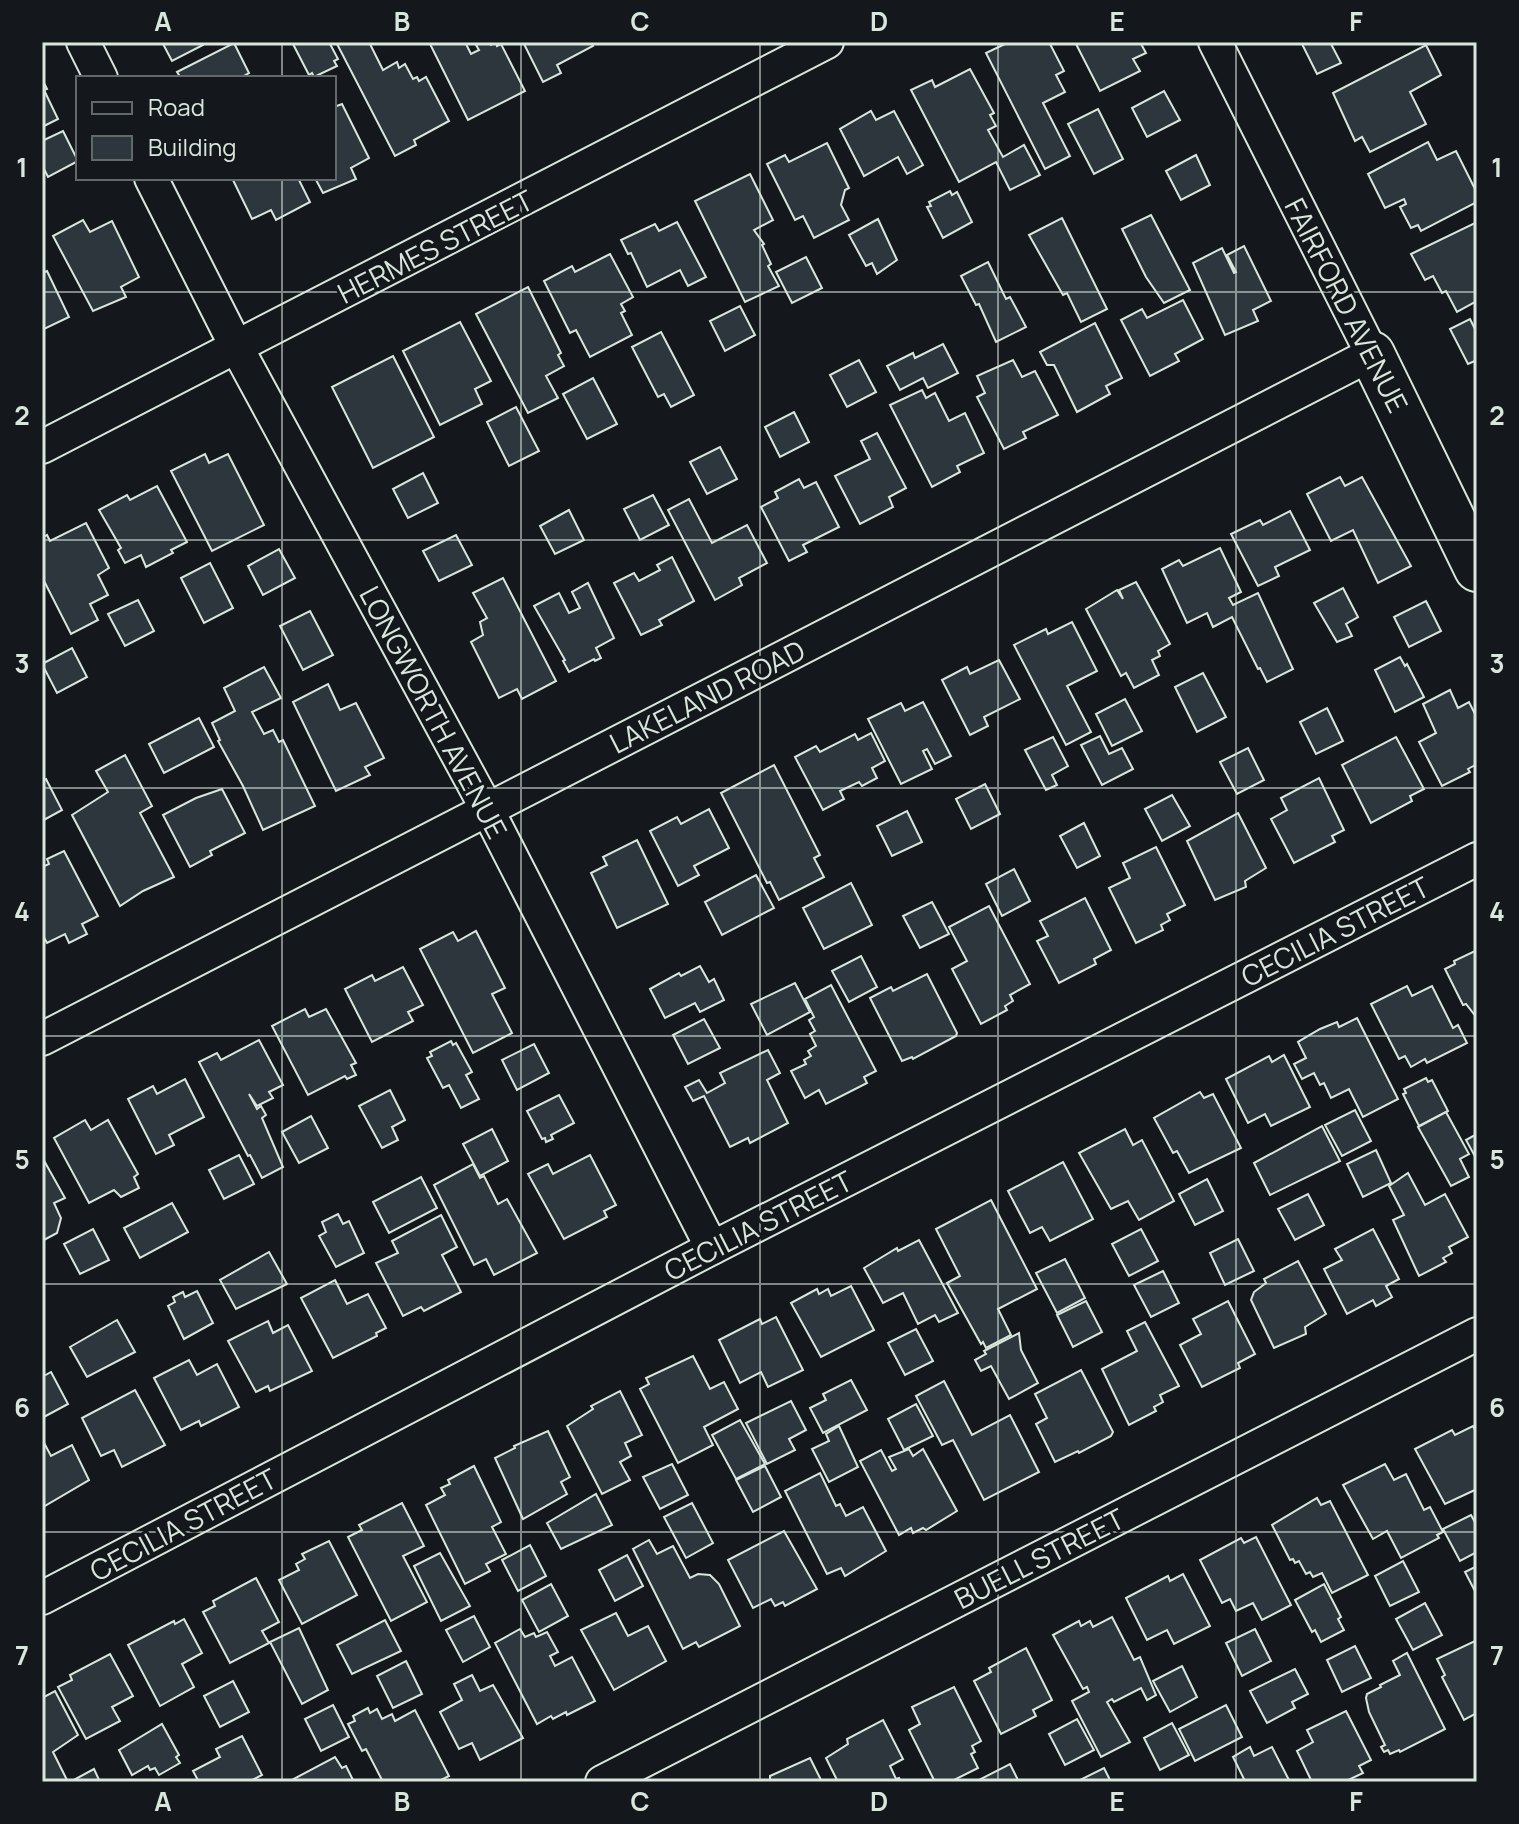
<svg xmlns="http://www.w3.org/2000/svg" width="1519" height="1824" viewBox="0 0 1519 1824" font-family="Manrope,sans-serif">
<rect width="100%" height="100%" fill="#14181c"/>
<g fill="#2c363c" stroke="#d8e6dc" stroke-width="2">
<path d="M 162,42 L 202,42 L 203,45 L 172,61 Z"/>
<path d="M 296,42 L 329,42 L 338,59 L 334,61 L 337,66 L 314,77 L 312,73 L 309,75 L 293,44 Z"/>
<path d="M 336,42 L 369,42 L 383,70 L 397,62 L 399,68 L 405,64 L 413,79 L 417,77 L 419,81 L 426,77 L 449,121 L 414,140 L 416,145 L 395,156 Z"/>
<path d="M 429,42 L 465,42 L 471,54 L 479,50 L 476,45 L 482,42 L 489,42 L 491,45 L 496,42 L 497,46 L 501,44 L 525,91 L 468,120 Z"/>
<path d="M 523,42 L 590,42 L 593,46 L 557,65 L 561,73 L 543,82 Z"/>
<path d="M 1004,42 L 1049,42 L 1064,71 L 1056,75 L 1065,92 L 1043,103 L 1070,156 L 1045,169 L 986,53 L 1005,44 Z"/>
<path d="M 1075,42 L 1140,42 L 1146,53 L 1133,59 L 1140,71 L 1100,91 Z"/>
<path d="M 1306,42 L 1330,42 L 1341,63 L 1317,74 L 1302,44 Z"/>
<path d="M 234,43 L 249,73 L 240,78 L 181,78 L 177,72 Z"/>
<path d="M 1426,45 L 1441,75 L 1410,92 L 1426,124 L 1370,152 L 1362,137 L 1355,141 L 1333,93 Z"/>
<path d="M 970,69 L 994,113 L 990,115 L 996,126 L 988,130 L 1003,157 L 1024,145 L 1040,175 L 1010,190 L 996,162 L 959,182 L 911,90 L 932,80 L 935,87 Z"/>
<path d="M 43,81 L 47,89 L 44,90 L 58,119 L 42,127 Z"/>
<path d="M 1164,91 L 1180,120 L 1147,137 L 1132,108 Z"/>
<path d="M 342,104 L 369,158 L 351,168 L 356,179 L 323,193 L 315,178 L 334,178 L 334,107 Z"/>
<path d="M 1098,109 L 1123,159 L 1094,174 L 1068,124 Z"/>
<path d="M 871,111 L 876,120 L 894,111 L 923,165 L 907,174 L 898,157 L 864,176 L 840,129 Z"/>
<path d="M 63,131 L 78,161 L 48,177 L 42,165 L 42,141 Z"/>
<path d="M 1428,142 L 1437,160 L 1456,151 L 1477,193 L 1477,202 L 1421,231 L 1418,225 L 1411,228 L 1400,207 L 1406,204 L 1404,199 L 1385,208 L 1368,174 Z"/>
<path d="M 827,143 L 849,188 L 845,190 L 841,205 L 849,220 L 814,238 L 803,216 L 795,220 L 767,164 L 785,155 L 789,162 Z"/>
<path d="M 1196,155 L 1210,185 L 1181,200 L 1166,171 Z"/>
<path d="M 750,174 L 773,220 L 754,230 L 764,244 L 762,245 L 771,264 L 768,266 L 779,286 L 745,302 L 695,201 Z"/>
<path d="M 232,178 L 298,178 L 310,202 L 276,220 L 271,210 L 252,219 Z"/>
<path d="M 950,191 L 952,195 L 957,192 L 972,222 L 943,238 L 927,207 L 931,206 L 929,202 Z"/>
<path d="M 1151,215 L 1190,290 L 1164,303 L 1146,277 L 1122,229 Z"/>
<path d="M 1062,218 L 1107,309 L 1081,322 L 1067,293 L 1063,295 L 1029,235 Z"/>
<path d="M 878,219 L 897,260 L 877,274 L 872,263 L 866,266 L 849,235 Z"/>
<path d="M 83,220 L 90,232 L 112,221 L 139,277 L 121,287 L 126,297 L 93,311 L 53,236 Z"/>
<path d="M 677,222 L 706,277 L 688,286 L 680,270 L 647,287 L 631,253 L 628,254 L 621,240 L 655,224 L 659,231 Z"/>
<path d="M 1477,222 L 1477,301 L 1457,312 L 1446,291 L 1442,293 L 1433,276 L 1425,280 L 1411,254 Z"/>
<path d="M 1244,246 L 1271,301 L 1253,310 L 1258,321 L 1225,335 L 1193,263 L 1222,248 L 1234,273 L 1236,272 L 1227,255 Z"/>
<path d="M 610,254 L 633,297 L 621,304 L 625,311 L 621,313 L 632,335 L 590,357 L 576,330 L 570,333 L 544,281 L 572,266 L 575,272 Z"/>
<path d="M 806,257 L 822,288 L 792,303 L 776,272 Z"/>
<path d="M 988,262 L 1006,299 L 1010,297 L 1026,327 L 996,342 L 979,304 L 976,305 L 961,276 Z"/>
<path d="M 47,271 L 69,317 L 42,330 L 42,273 Z"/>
<path d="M 528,287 L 561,353 L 558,355 L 564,366 L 546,376 L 558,398 L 528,413 L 476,314 Z"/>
<path d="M 1183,300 L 1203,339 L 1175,354 L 1179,361 L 1150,376 L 1121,320 L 1142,309 L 1147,318 Z"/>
<path d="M 740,306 L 755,335 L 725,351 L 710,321 Z"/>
<path d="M 1470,319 L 1477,333 L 1477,360 L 1468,364 L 1450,329 Z"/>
<path d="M 460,322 L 491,381 L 475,389 L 482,404 L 440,425 L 403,351 Z"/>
<path d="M 1095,323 L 1122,378 L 1106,386 L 1110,394 L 1077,412 L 1054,365 L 1047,365 L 1040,352 Z"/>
<path d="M 661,332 L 694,395 L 671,407 L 664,394 L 658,397 L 632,347 Z"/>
<path d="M 943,344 L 958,373 L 928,388 L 923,378 L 900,390 L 887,366 L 913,353 L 915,358 Z"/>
<path d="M 393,356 L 434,437 L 373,468 L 332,387 Z"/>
<path d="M 859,360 L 876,392 L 847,407 L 830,375 Z"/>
<path d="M 1013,360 L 1022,377 L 1035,371 L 1058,415 L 1023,432 L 1026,438 L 1004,449 L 977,397 L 985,393 L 977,376 Z"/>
<path d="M 593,378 L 617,424 L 587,439 L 563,394 Z"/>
<path d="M 922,390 L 926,398 L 935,393 L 949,421 L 965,413 L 984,453 L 957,466 L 960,472 L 932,487 L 890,405 Z"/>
<path d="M 516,407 L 539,451 L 509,466 L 487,422 Z"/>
<path d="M 794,412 L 809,442 L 780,457 L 765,427 Z"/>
<path d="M 877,433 L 906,488 L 889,497 L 893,507 L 860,524 L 835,476 L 870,459 L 861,441 Z"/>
<path d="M 720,447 L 737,479 L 707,494 L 690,462 Z"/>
<path d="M 205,454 L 209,463 L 228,454 L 264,525 L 212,551 L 171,471 Z"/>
<path d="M 423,473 L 438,503 L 408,518 L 393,489 Z"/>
<path d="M 1340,477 L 1345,486 L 1362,477 L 1411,566 L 1378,583 L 1353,530 L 1331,541 L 1307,494 Z"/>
<path d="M 799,479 L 804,488 L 816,482 L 839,527 L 803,545 L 807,552 L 789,561 L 761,507 L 778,498 L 775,492 Z"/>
<path d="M 157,486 L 187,542 L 171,550 L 173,553 L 146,567 L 141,555 L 125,563 L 118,550 L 121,548 L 99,510 L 127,495 L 130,500 Z"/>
<path d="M 653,495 L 669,525 L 640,540 L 624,509 Z"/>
<path d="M 689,499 L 712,543 L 747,525 L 767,563 L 739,578 L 742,585 L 715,600 L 668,510 Z"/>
<path d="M 569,510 L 584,540 L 555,554 L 540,526 Z"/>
<path d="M 1290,511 L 1310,550 L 1275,567 L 1279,576 L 1258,586 L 1231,534 L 1260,520 L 1263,525 Z"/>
<path d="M 86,523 L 109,568 L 98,575 L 108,595 L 90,604 L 98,620 L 71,634 L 42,577 L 42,538 L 47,535 L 50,541 Z"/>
<path d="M 456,535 L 472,565 L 439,581 L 423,551 Z"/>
<path d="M 1220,548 L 1241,592 L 1229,598 L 1233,605 L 1258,593 L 1293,669 L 1267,682 L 1260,668 L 1258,669 L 1232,617 L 1213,627 L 1207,613 L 1187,623 L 1162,569 L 1179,560 L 1183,566 Z"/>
<path d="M 279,549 L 295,578 L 263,595 L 248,566 Z"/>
<path d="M 672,557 L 694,601 L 659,620 L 662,625 L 641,635 L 614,583 L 634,573 L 639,581 L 660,570 L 657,565 Z"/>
<path d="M 210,563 L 233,608 L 204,623 L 181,578 Z"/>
<path d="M 503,578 L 556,681 L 522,699 L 517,689 L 499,698 L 471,642 L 483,635 L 480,622 L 487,618 L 473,593 Z"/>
<path d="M 1136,582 L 1170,644 L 1158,651 L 1160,656 L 1152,660 L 1159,675 L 1134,688 L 1126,673 L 1121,676 L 1086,609 L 1117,590 L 1123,599 L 1119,590 Z"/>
<path d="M 588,583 L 614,638 L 596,648 L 601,658 L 595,661 L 594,659 L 569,672 L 563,661 L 565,660 L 534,606 L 559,593 L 569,613 L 580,608 L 572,592 Z"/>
<path d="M 1343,588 L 1358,617 L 1346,624 L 1352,636 L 1337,642 L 1314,603 Z"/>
<path d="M 138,600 L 154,631 L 125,646 L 108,614 Z"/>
<path d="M 1426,601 L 1441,631 L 1409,647 L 1394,617 Z"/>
<path d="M 310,611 L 333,655 L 303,670 L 280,626 Z"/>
<path d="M 1072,622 L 1097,671 L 1067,686 L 1091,732 L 1066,745 L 1014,645 L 1046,629 L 1048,634 Z"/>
<path d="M 72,648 L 87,677 L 57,693 L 42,664 Z"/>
<path d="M 1400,657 L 1405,666 L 1407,664 L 1424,697 L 1395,712 L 1375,670 Z"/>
<path d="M 999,660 L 1020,699 L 984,717 L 988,726 L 970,735 L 942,680 L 967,667 L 970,674 Z"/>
<path d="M 264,667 L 281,698 L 252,712 L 264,734 L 273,730 L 279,742 L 283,740 L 315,806 L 263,830 L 243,786 L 218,741 L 220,740 L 212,723 L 235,711 L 224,688 Z"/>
<path d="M 1203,673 L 1226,717 L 1197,732 L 1175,687 Z"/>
<path d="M 328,684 L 340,710 L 356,703 L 384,758 L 365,767 L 370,775 L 336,791 L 293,702 Z"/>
<path d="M 1450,690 L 1458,708 L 1469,702 L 1477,718 L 1477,764 L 1468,769 L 1470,772 L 1442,786 L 1419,742 L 1436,733 L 1423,704 Z"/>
<path d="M 1125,699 L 1142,731 L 1112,746 L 1096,714 Z"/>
<path d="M 923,702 L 951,756 L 935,764 L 927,749 L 923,751 L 932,769 L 901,784 L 868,719 L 901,703 L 905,711 Z"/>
<path d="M 1327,708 L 1343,741 L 1316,754 L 1300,722 Z"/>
<path d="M 199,718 L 214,747 L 164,773 L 149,744 Z"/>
<path d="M 871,733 L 885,761 L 872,768 L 877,778 L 862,786 L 859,782 L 840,791 L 844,799 L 823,810 L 795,757 L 816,746 L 820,752 L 855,734 L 858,740 Z"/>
<path d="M 1100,736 L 1109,754 L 1122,748 L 1133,769 L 1102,785 L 1081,745 Z"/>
<path d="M 1053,737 L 1068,766 L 1052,775 L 1057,785 L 1046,790 L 1025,750 Z"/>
<path d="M 1396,737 L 1424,789 L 1410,796 L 1412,801 L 1371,823 L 1342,765 Z"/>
<path d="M 1248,748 L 1264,780 L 1237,794 L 1220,762 Z"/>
<path d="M 125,755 L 152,806 L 140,813 L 174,877 L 143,891 L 120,906 L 72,815 L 108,792 L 96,771 Z"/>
<path d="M 774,765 L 820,855 L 814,858 L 824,877 L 779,900 L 770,882 L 767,883 L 721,793 Z"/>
<path d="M 1319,778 L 1344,830 L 1332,836 L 1335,842 L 1294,863 L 1271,819 L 1287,810 L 1281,798 Z"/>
<path d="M 46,779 L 62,810 L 42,821 L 42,781 Z"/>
<path d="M 985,784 L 1000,814 L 971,829 L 956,799 Z"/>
<path d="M 222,789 L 245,833 L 210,851 L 212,855 L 190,867 L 163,815 L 196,798 Z"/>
<path d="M 1172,795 L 1190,826 L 1162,841 L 1145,809 Z"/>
<path d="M 709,809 L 729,848 L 694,866 L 699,875 L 678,886 L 650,831 L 677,817 L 681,824 Z"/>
<path d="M 907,811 L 922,842 L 892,856 L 877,826 Z"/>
<path d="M 1238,813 L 1266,868 L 1245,881 L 1246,887 L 1215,900 L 1187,841 Z"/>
<path d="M 1084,823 L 1100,856 L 1077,868 L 1060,836 Z"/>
<path d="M 637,840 L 668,904 L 617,928 L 591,873 L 607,865 L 603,857 Z"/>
<path d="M 1156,847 L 1185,905 L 1167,914 L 1170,920 L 1161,925 L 1163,930 L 1136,943 L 1109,888 L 1130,878 L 1123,863 Z"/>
<path d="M 64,851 L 98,916 L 82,924 L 87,934 L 69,943 L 65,934 L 47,943 L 42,934 L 42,867 L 49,864 L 47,859 Z"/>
<path d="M 1014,869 L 1030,901 L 1002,916 L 986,884 Z"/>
<path d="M 756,875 L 774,908 L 722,935 L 705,902 Z"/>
<path d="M 851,883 L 872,925 L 824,949 L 803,908 Z"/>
<path d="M 1085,898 L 1111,950 L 1094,959 L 1096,964 L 1059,983 L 1037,941 L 1048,936 L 1040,921 Z"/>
<path d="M 932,902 L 949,934 L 920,948 L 903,916 Z"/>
<path d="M 989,906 L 1030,984 L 1010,995 L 1013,1001 L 1005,1006 L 1007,1010 L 981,1024 L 952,969 L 967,961 L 949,927 Z"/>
<path d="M 476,931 L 505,988 L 492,994 L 512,1033 L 473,1053 L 420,949 L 453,932 L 458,941 Z"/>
<path d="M 1477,950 L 1477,1018 L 1466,1004 L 1463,1005 L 1445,969 L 1455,964 L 1454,961 Z"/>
<path d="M 861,956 L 877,987 L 849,1002 L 832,971 Z"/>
<path d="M 700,966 L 709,982 L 714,979 L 724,1000 L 700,1012 L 695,1003 L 665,1018 L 650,989 L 679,973 L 681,976 Z"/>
<path d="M 403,967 L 423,1005 L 408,1012 L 413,1021 L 372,1042 L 345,989 L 372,975 L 375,981 Z"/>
<path d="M 927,974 L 957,1033 L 956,1036 L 913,1059 L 912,1057 L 902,1061 L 870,998 L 891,987 L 893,991 Z"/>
<path d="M 795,983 L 810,1012 L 767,1035 L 751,1004 Z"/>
<path d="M 831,985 L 876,1071 L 864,1077 L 867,1083 L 826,1104 L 819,1090 L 805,1098 L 791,1071 L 806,1064 L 804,1060 L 811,1056 L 808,1051 L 816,1046 L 810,1034 L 815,1031 L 809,1020 L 814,1017 L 805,999 Z"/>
<path d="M 1407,986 L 1412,996 L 1432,986 L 1453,1028 L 1458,1025 L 1467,1043 L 1427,1063 L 1425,1059 L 1411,1067 L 1405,1056 L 1399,1059 L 1371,1004 Z"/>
<path d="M 305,1009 L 309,1017 L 326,1009 L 356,1063 L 351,1065 L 356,1075 L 347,1079 L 345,1076 L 308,1095 L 272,1026 Z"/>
<path d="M 1357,1018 L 1398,1099 L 1363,1117 L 1349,1089 L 1331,1098 L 1324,1083 L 1320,1085 L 1314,1073 L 1302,1079 L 1294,1064 L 1306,1058 L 1298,1042 L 1320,1029 L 1337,1022 L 1339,1027 Z"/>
<path d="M 704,1019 L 720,1048 L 688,1064 L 673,1035 Z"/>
<path d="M 259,1040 L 283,1085 L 269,1092 L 273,1098 L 257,1106 L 249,1094 L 257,1109 L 261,1106 L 266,1115 L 262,1118 L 283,1167 L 262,1178 L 250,1155 L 248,1156 L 199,1062 L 217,1053 L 221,1060 Z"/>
<path d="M 451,1041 L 453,1045 L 456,1043 L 472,1072 L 466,1075 L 479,1099 L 461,1108 L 449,1085 L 443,1088 L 427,1058 L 432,1056 L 430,1052 Z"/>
<path d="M 534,1044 L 549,1073 L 517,1090 L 502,1060 Z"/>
<path d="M 768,1050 L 780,1073 L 767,1080 L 788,1123 L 750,1143 L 748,1138 L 730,1147 L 704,1096 L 693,1101 L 685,1087 L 699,1080 L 707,1093 L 725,1083 L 720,1073 Z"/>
<path d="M 1284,1055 L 1310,1107 L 1271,1126 L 1265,1114 L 1248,1123 L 1226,1079 L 1269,1056 L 1272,1062 Z"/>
<path d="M 1426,1078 L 1428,1082 L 1432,1080 L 1448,1111 L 1419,1126 L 1403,1094 L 1406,1093 L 1404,1089 Z"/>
<path d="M 185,1079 L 204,1117 L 169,1135 L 174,1145 L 156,1154 L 128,1099 L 153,1086 L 157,1094 Z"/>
<path d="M 390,1090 L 405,1120 L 392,1127 L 398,1140 L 382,1148 L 359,1106 Z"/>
<path d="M 1200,1092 L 1204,1098 L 1213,1094 L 1241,1148 L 1189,1173 L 1177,1151 L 1173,1153 L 1154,1118 Z"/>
<path d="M 559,1095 L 574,1123 L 551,1135 L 553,1139 L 546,1142 L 545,1138 L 542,1139 L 527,1111 Z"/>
<path d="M 1355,1110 L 1371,1141 L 1342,1156 L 1325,1125 Z"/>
<path d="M 1446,1112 L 1469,1154 L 1460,1159 L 1469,1177 L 1451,1186 L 1418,1127 Z"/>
<path d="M 311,1116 L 328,1148 L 299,1163 L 282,1132 Z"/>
<path d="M 85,1120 L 91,1130 L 108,1120 L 138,1174 L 134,1177 L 139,1188 L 121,1197 L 114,1190 L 89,1203 L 54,1138 Z"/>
<path d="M 1322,1126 L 1340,1161 L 1270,1195 L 1254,1163 Z"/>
<path d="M 492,1129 L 508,1161 L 480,1176 L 463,1144 Z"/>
<path d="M 1125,1129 L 1133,1145 L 1142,1140 L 1174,1201 L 1139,1220 L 1128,1201 L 1111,1209 L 1079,1153 Z"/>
<path d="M 1477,1134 L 1477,1160 L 1466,1140 Z"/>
<path d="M 1376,1150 L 1391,1183 L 1363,1197 L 1347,1164 Z"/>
<path d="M 239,1155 L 254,1184 L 224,1199 L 209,1170 Z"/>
<path d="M 590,1155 L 616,1205 L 604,1211 L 607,1217 L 564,1239 L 528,1174 L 548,1164 L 553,1174 Z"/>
<path d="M 42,1157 L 65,1198 L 54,1203 L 61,1218 L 57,1233 L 42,1241 Z"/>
<path d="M 1063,1162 L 1093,1219 L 1050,1241 L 1042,1227 L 1030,1233 L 1008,1191 Z"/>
<path d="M 473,1164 L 480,1178 L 484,1176 L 498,1204 L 507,1199 L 537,1253 L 494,1275 L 486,1259 L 474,1265 L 434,1185 Z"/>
<path d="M 1408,1173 L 1425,1205 L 1445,1194 L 1468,1237 L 1449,1247 L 1452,1253 L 1443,1258 L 1446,1262 L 1419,1276 L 1393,1220 L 1404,1215 L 1389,1186 Z"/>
<path d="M 421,1177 L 437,1208 L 389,1233 L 373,1202 Z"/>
<path d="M 1207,1179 L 1223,1211 L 1195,1225 L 1179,1194 Z"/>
<path d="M 1308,1194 L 1324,1225 L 1295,1240 L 1278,1209 Z"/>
<path d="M 991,1200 L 1037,1289 L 998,1309 L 1011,1335 L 986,1348 L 983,1342 L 981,1344 L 947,1283 L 960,1276 L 936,1229 Z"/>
<path d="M 172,1203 L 188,1232 L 140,1258 L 124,1228 Z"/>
<path d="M 338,1214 L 343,1224 L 349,1221 L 364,1253 L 336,1267 L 319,1236 L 326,1232 L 322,1222 Z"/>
<path d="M 441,1215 L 457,1247 L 442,1255 L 461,1292 L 424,1311 L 421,1307 L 403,1316 L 376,1263 L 398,1253 L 392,1241 Z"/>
<path d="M 93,1229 L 109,1260 L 80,1274 L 64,1244 Z"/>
<path d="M 1141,1229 L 1158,1261 L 1129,1276 L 1112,1244 Z"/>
<path d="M 1373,1229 L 1399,1279 L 1386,1286 L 1392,1297 L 1376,1306 L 1373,1300 L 1347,1314 L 1324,1269 L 1342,1260 L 1335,1249 Z"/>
<path d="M 1238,1239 L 1254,1271 L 1225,1285 L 1210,1253 Z"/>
<path d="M 919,1240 L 958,1313 L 939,1322 L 935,1315 L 918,1324 L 903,1293 L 883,1303 L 864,1268 L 897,1248 L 898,1251 Z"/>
<path d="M 269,1252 L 287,1284 L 236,1309 L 220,1280 Z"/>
<path d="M 1065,1259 L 1085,1298 L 1057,1313 L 1036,1273 Z"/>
<path d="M 1298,1261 L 1326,1314 L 1305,1327 L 1306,1334 L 1274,1348 L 1251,1300 L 1254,1292 L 1266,1283 L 1264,1279 Z"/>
<path d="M 1163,1271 L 1179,1303 L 1151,1317 L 1134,1285 Z"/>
<path d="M 335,1280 L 347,1304 L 368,1294 L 386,1328 L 376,1333 L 377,1336 L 333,1358 L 301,1298 Z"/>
<path d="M 851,1286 L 874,1330 L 821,1357 L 791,1303 L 817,1289 L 819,1294 L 828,1289 L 831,1296 Z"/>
<path d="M 197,1291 L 213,1323 L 184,1339 L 168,1306 L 175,1302 L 173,1297 L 183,1292 L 185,1297 Z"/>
<path d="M 1086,1301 L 1102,1332 L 1073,1347 L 1057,1315 Z"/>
<path d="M 1228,1301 L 1255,1354 L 1238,1363 L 1240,1368 L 1202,1387 L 1180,1345 L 1201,1334 L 1193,1319 Z"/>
<path d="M 776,1317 L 803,1370 L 768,1387 L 761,1372 L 740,1383 L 719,1340 L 760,1319 L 762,1324 Z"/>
<path d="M 117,1320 L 135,1352 L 87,1377 L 70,1347 Z"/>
<path d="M 268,1321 L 273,1333 L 288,1325 L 312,1371 L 270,1391 L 268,1386 L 256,1392 L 228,1341 Z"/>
<path d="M 1145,1322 L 1179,1386 L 1160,1395 L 1163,1402 L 1154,1407 L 1156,1411 L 1129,1425 L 1102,1369 L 1137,1351 L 1127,1331 Z"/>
<path d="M 916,1329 L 933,1361 L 905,1375 L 888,1343 Z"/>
<path d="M 1019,1333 L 1021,1350 L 1038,1383 L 1009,1399 L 991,1366 L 981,1371 L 975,1360 L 986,1354 L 984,1351 Z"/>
<path d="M 693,1356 L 710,1389 L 724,1382 L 738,1409 L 704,1427 L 713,1445 L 678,1463 L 640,1389 L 649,1384 L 646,1378 Z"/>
<path d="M 189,1360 L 197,1375 L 217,1364 L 239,1407 L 201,1426 L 199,1421 L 181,1430 L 154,1378 Z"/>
<path d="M 1081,1370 L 1113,1432 L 1111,1436 L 1079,1453 L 1078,1451 L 1055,1462 L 1036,1424 L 1047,1418 L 1035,1394 Z"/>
<path d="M 51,1372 L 68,1404 L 42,1418 L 42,1377 Z"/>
<path d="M 851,1380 L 867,1410 L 823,1433 L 810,1408 L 826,1400 L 823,1394 Z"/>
<path d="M 944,1381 L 972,1435 L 1010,1415 L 1039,1472 L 984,1500 L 953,1440 L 942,1445 L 916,1396 Z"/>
<path d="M 135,1390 L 165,1445 L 122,1467 L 114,1450 L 101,1456 L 82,1418 Z"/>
<path d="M 620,1391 L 642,1435 L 625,1443 L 631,1456 L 620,1462 L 630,1480 L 602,1494 L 567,1426 L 593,1409 L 591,1406 Z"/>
<path d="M 791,1401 L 806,1430 L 789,1439 L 795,1450 L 767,1464 L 746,1423 Z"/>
<path d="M 916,1404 L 933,1436 L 904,1450 L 888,1419 Z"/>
<path d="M 740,1420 L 765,1464 L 736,1479 L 712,1435 Z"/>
<path d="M 839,1426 L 858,1467 L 829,1482 L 812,1449 L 829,1441 L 826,1434 Z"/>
<path d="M 1473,1426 L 1477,1434 L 1477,1489 L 1445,1504 L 1415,1449 L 1452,1430 L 1455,1435 Z"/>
<path d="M 548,1431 L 570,1477 L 561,1482 L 567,1494 L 523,1519 L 495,1458 L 515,1448 L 514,1446 Z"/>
<path d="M 42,1439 L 51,1456 L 72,1445 L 89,1480 L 43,1507 Z"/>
<path d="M 909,1449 L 913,1456 L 923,1449 L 957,1511 L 926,1530 L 923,1528 L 913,1533 L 911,1528 L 899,1535 L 860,1461 L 881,1450 L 892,1471 L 896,1469 L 889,1457 Z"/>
<path d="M 672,1464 L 688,1495 L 660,1509 L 643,1477 Z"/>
<path d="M 1385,1464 L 1394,1480 L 1406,1474 L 1424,1510 L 1430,1507 L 1443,1532 L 1437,1535 L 1439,1538 L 1401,1558 L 1387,1531 L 1373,1539 L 1343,1485 Z"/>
<path d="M 474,1466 L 501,1522 L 492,1527 L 506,1554 L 486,1564 L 490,1571 L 465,1584 L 426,1505 L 445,1495 L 441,1488 L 450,1484 L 448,1480 Z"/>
<path d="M 765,1466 L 781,1497 L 753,1512 L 736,1480 Z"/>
<path d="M 820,1473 L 836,1506 L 840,1504 L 846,1516 L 863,1507 L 886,1551 L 845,1576 L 841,1568 L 827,1574 L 785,1491 Z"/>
<path d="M 596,1494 L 612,1525 L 561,1549 L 547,1523 Z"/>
<path d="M 1317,1498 L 1321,1505 L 1330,1501 L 1368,1575 L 1332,1593 L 1322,1573 L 1313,1577 L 1310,1572 L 1306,1574 L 1299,1561 L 1295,1563 L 1293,1559 L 1290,1560 L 1272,1525 Z"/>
<path d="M 402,1503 L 424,1546 L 403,1556 L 427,1602 L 391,1621 L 348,1537 L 362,1530 L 359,1525 Z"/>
<path d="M 692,1503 L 713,1543 L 686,1558 L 664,1517 Z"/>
<path d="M 1471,1515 L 1477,1526 L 1477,1552 L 1460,1561 L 1443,1529 Z"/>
<path d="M 784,1531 L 817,1589 L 785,1606 L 783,1602 L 775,1606 L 771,1599 L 753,1608 L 728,1560 Z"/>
<path d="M 1256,1537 L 1291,1605 L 1262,1620 L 1253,1603 L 1236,1611 L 1230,1599 L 1222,1603 L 1200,1560 L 1241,1538 L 1244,1543 Z"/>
<path d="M 649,1540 L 657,1554 L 673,1546 L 690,1578 L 698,1574 L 710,1575 L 719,1584 L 740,1626 L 699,1647 L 696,1642 L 683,1649 L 633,1549 Z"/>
<path d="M 329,1541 L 357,1595 L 302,1624 L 279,1580 L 299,1570 L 296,1564 L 305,1559 L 302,1554 Z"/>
<path d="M 530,1545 L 546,1576 L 518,1591 L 502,1560 Z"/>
<path d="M 440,1553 L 470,1606 L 441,1621 L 414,1566 Z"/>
<path d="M 627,1555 L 643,1586 L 615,1601 L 599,1570 Z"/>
<path d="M 1403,1561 L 1419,1592 L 1390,1606 L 1375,1576 Z"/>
<path d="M 1477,1566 L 1477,1595 L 1465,1572 Z"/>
<path d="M 1183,1574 L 1210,1626 L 1174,1644 L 1167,1630 L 1147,1640 L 1126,1598 L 1168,1576 L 1170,1581 Z"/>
<path d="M 256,1578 L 279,1622 L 262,1631 L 269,1643 L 230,1663 L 203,1612 L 215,1606 L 213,1601 Z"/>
<path d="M 551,1584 L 568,1616 L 539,1632 L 522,1600 Z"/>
<path d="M 1324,1584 L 1341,1617 L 1338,1619 L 1344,1630 L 1321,1642 L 1315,1630 L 1312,1632 L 1295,1600 Z"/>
<path d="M 1425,1603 L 1442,1635 L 1413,1650 L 1396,1619 Z"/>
<path d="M 616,1613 L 628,1636 L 648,1626 L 666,1661 L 614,1690 L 581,1630 Z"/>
<path d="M 474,1616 L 490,1647 L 463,1662 L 446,1630 Z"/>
<path d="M 1112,1617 L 1134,1660 L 1140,1657 L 1156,1695 L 1147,1700 L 1141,1688 L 1114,1702 L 1112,1699 L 1107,1702 L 1130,1742 L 1101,1757 L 1072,1701 L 1089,1692 L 1087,1687 L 1083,1689 L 1053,1635 L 1079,1621 L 1081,1626 L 1090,1621 L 1093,1627 Z"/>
<path d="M 184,1619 L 202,1653 L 182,1664 L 194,1687 L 160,1706 L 128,1645 L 174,1621 L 175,1624 Z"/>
<path d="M 385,1620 L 401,1651 L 352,1674 L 337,1645 Z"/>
<path d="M 299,1628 L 328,1690 L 302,1704 L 270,1642 Z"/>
<path d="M 520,1629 L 525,1637 L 534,1633 L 536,1637 L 547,1632 L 558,1652 L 550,1656 L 555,1666 L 572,1657 L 595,1701 L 567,1715 L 566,1712 L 553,1719 L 551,1716 L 537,1724 L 495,1643 Z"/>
<path d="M 1255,1629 L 1271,1661 L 1242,1676 L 1226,1643 Z"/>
<path d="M 1477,1640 L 1477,1713 L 1464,1720 L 1442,1677 L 1445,1675 L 1437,1659 Z"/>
<path d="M 1355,1646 L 1371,1678 L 1342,1692 L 1327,1660 Z"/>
<path d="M 1026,1648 L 1052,1700 L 1033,1710 L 1036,1716 L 1001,1734 L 974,1681 L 991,1672 L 989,1668 Z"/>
<path d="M 1407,1653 L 1445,1729 L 1400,1752 L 1399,1750 L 1390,1754 L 1388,1750 L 1384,1752 L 1381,1747 L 1385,1745 L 1369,1712 L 1366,1698 L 1367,1694 L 1381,1687 L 1380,1685 L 1400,1675 L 1393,1661 Z"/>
<path d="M 110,1654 L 133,1696 L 112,1707 L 120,1721 L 86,1739 L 58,1687 L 72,1680 L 70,1675 Z"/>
<path d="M 406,1661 L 422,1694 L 393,1708 L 377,1676 Z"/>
<path d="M 1182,1666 L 1197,1697 L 1170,1712 L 1153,1681 Z"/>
<path d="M 1295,1669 L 1308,1694 L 1292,1702 L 1295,1708 L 1267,1723 L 1250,1691 Z"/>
<path d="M 472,1675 L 480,1691 L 493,1685 L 523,1738 L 480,1760 L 472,1743 L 459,1749 L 440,1712 L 462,1700 L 454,1684 Z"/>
<path d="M 233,1681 L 249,1712 L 220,1727 L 204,1696 Z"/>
<path d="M 954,1687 L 981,1741 L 972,1746 L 975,1752 L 971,1754 L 978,1768 L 950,1782 L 935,1782 L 909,1730 L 920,1724 L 912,1707 Z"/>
<path d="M 55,1691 L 78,1735 L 53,1752 L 67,1780 L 42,1782 L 42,1698 Z"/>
<path d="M 333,1705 L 349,1737 L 321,1751 L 305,1719 Z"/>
<path d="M 1226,1705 L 1242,1737 L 1195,1761 L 1179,1729 Z"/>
<path d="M 368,1708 L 370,1713 L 377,1709 L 382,1719 L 392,1714 L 395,1721 L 415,1710 L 449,1776 L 437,1782 L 383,1782 L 366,1749 L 362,1751 L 348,1724 L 355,1721 L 353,1716 Z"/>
<path d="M 1346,1711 L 1371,1760 L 1359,1766 L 1363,1773 L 1344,1782 L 1312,1782 L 1297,1751 L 1313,1742 L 1307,1730 Z"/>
<path d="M 1077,1719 L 1094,1750 L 1065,1765 L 1049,1734 Z"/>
<path d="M 883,1720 L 903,1759 L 890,1766 L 896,1779 L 899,1778 L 901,1782 L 838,1782 L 826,1758 L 848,1744 L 847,1739 Z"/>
<path d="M 1172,1723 L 1189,1755 L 1160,1770 L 1144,1738 Z"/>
<path d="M 162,1724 L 179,1755 L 176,1757 L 180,1763 L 159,1775 L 155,1768 L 150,1770 L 148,1766 L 132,1775 L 119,1750 Z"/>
<path d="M 242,1736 L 262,1775 L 248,1782 L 199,1782 L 193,1771 L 220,1757 L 216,1749 Z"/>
<path d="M 1250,1747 L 1254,1756 L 1272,1747 L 1290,1782 L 1239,1782 L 1244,1779 L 1233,1757 Z"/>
<path d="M 335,1757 L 342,1768 L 346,1766 L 354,1782 L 288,1782 Z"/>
<path d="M 810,1758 L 822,1782 L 770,1782 L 770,1776 Z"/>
<path d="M 1010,1764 L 1019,1782 L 975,1782 Z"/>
<path d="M 1104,1768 L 1111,1782 L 1076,1782 Z"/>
<path d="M 94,1769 L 100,1782 L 70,1782 Z"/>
</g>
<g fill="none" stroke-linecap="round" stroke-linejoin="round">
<defs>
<g id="street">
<path d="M 83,42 L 101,78"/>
<path d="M 151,178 L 237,348 L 487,809 L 712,1248"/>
<path d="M 42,447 L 827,42"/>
<path d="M 42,1039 L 1372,354 L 1215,42"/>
<path d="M 42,1598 L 712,1248 L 1477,859"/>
<path d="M 602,1782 L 1477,1334"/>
</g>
<path id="secondary" d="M 1372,354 L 1477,569"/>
</defs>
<use href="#street" stroke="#d8e6dc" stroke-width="36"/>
<use href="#secondary" stroke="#d8e6dc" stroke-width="48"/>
<use href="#street" stroke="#14181c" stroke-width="32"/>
<use href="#secondary" stroke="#14181c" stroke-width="44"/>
</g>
<path fill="none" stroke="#d8e6dc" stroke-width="2" stroke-opacity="0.55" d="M 282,42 L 282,78M 521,42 L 521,1782M 760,42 L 760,1782M 998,42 L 998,1782M 1236,42 L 1236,1782M 282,178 L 282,1782M 42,292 L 1477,292M 42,540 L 1477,540M 42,788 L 1477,788M 42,1036 L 1477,1036M 42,1284 L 1477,1284M 42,1532 L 1477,1532"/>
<g text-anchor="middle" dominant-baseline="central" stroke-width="6" stroke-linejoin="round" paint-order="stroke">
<g font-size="28" fill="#d8e6dc" stroke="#14181c">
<text transform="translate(435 246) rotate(-27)">HERMES STREET</text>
<text transform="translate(1347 305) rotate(63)">FAIRFORD AVENUE</text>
<text transform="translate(707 696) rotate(-27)">LAKELAND ROAD</text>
<text transform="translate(434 712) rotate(62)">LONGWORTH AVENUE</text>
<text transform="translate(1335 931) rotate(-27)">CECILIA STREET</text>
<text transform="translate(758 1225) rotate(-27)">CECILIA STREET</text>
<text transform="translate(183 1524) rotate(-28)">CECILIA STREET</text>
<text transform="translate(1039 1558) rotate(-27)">BUELL STREET</text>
</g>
</g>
<rect width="1519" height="1824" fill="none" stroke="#14181c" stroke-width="88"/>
<rect x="76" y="76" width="260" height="104" fill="#14181c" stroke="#626a69" stroke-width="2"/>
<rect x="92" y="102" width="40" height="12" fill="#14181c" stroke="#626a69" stroke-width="2"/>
<text x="148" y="116" font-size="24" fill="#d8e6dc">Road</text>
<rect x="92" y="136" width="40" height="24" fill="#2c363c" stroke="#626a69" stroke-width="2"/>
<text x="148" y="156" font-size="24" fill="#d8e6dc">Building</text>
<rect x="44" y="44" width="1431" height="1736" fill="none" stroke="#d8e6dc" stroke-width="3"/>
<g font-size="26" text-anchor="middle" font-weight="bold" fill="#d8e6dc">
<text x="163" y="31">A</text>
<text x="402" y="31">B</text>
<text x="640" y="31">C</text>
<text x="879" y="31">D</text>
<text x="1117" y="31">E</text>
<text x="1356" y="31">F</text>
<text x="22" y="177">1</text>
<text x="1497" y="177">1</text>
<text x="22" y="425">2</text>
<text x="1497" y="425">2</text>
<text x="22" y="673">3</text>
<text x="1497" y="673">3</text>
<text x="22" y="921">4</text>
<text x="1497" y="921">4</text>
<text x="22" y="1169">5</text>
<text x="1497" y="1169">5</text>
<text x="22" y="1417">6</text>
<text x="1497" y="1417">6</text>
<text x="22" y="1665">7</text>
<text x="1497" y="1665">7</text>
<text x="163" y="1811">A</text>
<text x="402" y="1811">B</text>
<text x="640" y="1811">C</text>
<text x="879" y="1811">D</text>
<text x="1117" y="1811">E</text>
<text x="1356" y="1811">F</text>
</g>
</svg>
